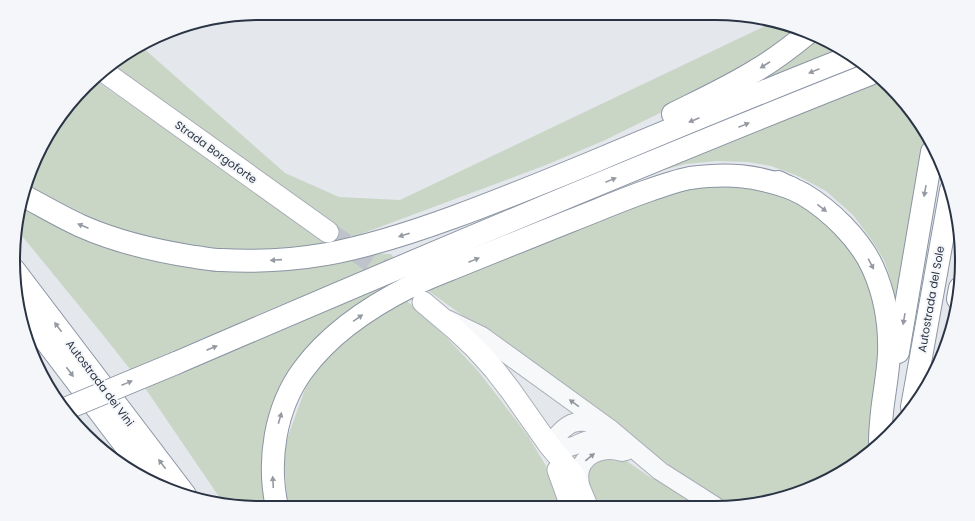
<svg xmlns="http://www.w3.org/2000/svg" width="975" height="521" viewBox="0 0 975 521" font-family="Poppins,sans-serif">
<rect width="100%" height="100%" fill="#e4e7ec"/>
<g fill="#c9d6c5">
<path d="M 772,20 L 779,21 L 800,30 L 717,85 L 603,141 L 546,165 L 353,237 L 111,64 L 142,47 L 285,173 L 339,197 L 400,200 L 765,26 Z"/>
<path d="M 816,37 L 838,46 L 842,50 L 719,100 Z"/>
<path d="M 95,80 L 328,243 L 289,249 L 245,250 L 196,247 L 148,238 L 102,224 L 64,206 L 26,187 L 55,123 Z"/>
<path d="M 877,80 L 911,110 L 927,143 L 895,314 L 895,301 L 891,280 L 884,260 L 871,239 L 853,215 L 826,191 L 798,176 L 771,166 L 747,162 L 717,161 L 686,164 L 648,174 Z"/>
<path d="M 750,184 L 804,204 L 849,242 L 879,304 L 881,382 L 869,451 L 852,466 L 809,489 L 747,506 L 727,506 L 690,480 L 426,289 L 676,189 Z"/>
<path d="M 21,205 L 124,251 L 391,254 L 395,260 L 278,306 L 159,357 L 170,378 L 260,336 L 363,292 L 407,282 L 303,360 L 271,507 L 245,507 L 224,504 L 145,388 L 103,335 L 18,231 Z"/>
<path d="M 407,301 L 448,339 L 478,371 L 502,402 L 528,436 L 549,471 L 565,506 L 288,507 L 283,450 L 312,370 L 388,307 Z"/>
<path d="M 616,454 L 650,477 L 688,496 L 703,506 L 594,506 L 584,476 L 594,460 Z"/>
</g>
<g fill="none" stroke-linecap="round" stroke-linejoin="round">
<path stroke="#bfc3cb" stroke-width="21" stroke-dasharray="21 10" stroke-linecap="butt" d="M 328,232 L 373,263 L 399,282"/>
<defs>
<g id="tertiary">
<path d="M 449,320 L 482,336 L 609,428 L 660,471 L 715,506"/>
<path d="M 603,426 C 574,416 567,423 549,445 C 558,447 567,449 576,445 C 580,443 583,441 588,440 C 602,437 614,444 626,451"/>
<path d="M 581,492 C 580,485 578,477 580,470 C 585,452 606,447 622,452"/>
</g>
<g id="secondary">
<path d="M 103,71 L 328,232"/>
<path d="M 423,302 L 456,330 L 476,349 L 494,369 L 511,391 L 549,445 L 574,475 L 587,506"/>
<path d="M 558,470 L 571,506"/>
</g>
<g id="motorway">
<path d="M 673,114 C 701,100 729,87 755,71 C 774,60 791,47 808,33"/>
<path d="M 778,182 C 786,186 795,190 803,194 C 830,210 860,239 873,268 C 885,295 890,325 889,354 C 888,374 884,393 882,412 C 881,422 880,432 880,442"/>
<path d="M 22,195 C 41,205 61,217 81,226 C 117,242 156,251 195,257 C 204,258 213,260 221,260 C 256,262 292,260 327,254 C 370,246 413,232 454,217 C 501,200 547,181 593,162 C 679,126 764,91 850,57"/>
<path d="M 14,270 L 185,495"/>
<path d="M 958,299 L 960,288"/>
<path d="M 21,308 L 153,482"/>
<path d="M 898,352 L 932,152"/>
<path d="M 176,363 C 406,264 637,166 870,74"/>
<path d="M 912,407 L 951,190"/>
<path d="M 277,507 C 267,461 275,408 303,370 C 330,333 371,306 411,286 C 429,277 449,270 468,262 C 502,248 536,235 570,221 C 596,211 621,200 647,191 C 661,186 675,181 690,178 C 728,173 754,175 791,188"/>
</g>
</defs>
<use href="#tertiary" stroke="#a9aeb7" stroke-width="20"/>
<use href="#secondary" stroke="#a9aeb7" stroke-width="23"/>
<use href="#motorway" stroke="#8b94a3" stroke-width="24"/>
<use href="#tertiary" stroke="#f7f8fa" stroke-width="18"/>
<use href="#secondary" stroke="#fff" stroke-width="21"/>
<use href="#motorway" stroke="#fff" stroke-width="22"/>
<defs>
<path id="motorway-bridge" d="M 65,409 L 176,363"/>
</defs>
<use href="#motorway-bridge" stroke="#8b94a3" stroke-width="24" stroke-linecap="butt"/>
<use href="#motorway-bridge" stroke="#fff" stroke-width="22"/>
</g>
<defs><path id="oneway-solid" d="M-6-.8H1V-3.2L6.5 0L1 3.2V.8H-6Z"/></defs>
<g fill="#959aa2">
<use href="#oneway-solid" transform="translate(765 65) rotate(147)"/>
<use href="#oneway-solid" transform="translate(814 71) rotate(158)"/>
<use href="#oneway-solid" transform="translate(694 120) rotate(157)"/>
<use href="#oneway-solid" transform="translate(744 125) rotate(-22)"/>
<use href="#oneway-solid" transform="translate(611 180) rotate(-22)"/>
<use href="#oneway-solid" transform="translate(925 191) rotate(100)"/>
<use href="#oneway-solid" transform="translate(822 208) rotate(38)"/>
<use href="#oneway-solid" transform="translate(83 226) rotate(-157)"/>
<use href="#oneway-solid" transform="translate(404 235) rotate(162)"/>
<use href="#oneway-solid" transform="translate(276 260) rotate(176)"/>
<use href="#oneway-solid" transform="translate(474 260) rotate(-22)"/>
<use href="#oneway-solid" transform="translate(871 264) rotate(62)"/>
<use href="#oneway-solid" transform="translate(358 318) rotate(-35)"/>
<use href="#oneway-solid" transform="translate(904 319) rotate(100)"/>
<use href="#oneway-solid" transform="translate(58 327) rotate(-127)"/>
<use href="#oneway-solid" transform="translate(212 348) rotate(-23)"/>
<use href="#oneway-solid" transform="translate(70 372) rotate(53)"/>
<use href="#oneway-solid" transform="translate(127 383) rotate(-22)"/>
<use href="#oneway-solid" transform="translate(280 418) rotate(-74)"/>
<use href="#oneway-solid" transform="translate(162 464) rotate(-127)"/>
<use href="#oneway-solid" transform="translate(273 482) rotate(-93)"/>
</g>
<g fill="#9196a0">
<use href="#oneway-solid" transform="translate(574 403) rotate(-144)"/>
<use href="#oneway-solid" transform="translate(590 457) rotate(-39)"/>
</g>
<g text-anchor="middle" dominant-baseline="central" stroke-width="4" stroke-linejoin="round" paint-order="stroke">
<g font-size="11" fill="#2b3445" stroke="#f4f6f9">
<text transform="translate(216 152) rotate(36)">Strada Borgoforte</text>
<text transform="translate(931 299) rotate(-80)">Autostrada del Sole</text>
<text transform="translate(100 383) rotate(53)">Autostrada dei Vini</text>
</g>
</g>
<path d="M0 0H975V521H0ZM260 20H715A240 240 0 0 1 955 260V261A240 240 0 0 1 715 501H260A240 240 0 0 1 20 261V260A240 240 0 0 1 260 20Z" fill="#f4f6f9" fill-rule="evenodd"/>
<path fill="none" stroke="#2b3445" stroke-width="2" d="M260 20H715A240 240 0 0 1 955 260V261A240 240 0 0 1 715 501H260A240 240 0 0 1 20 261V260A240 240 0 0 1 260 20Z"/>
</svg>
